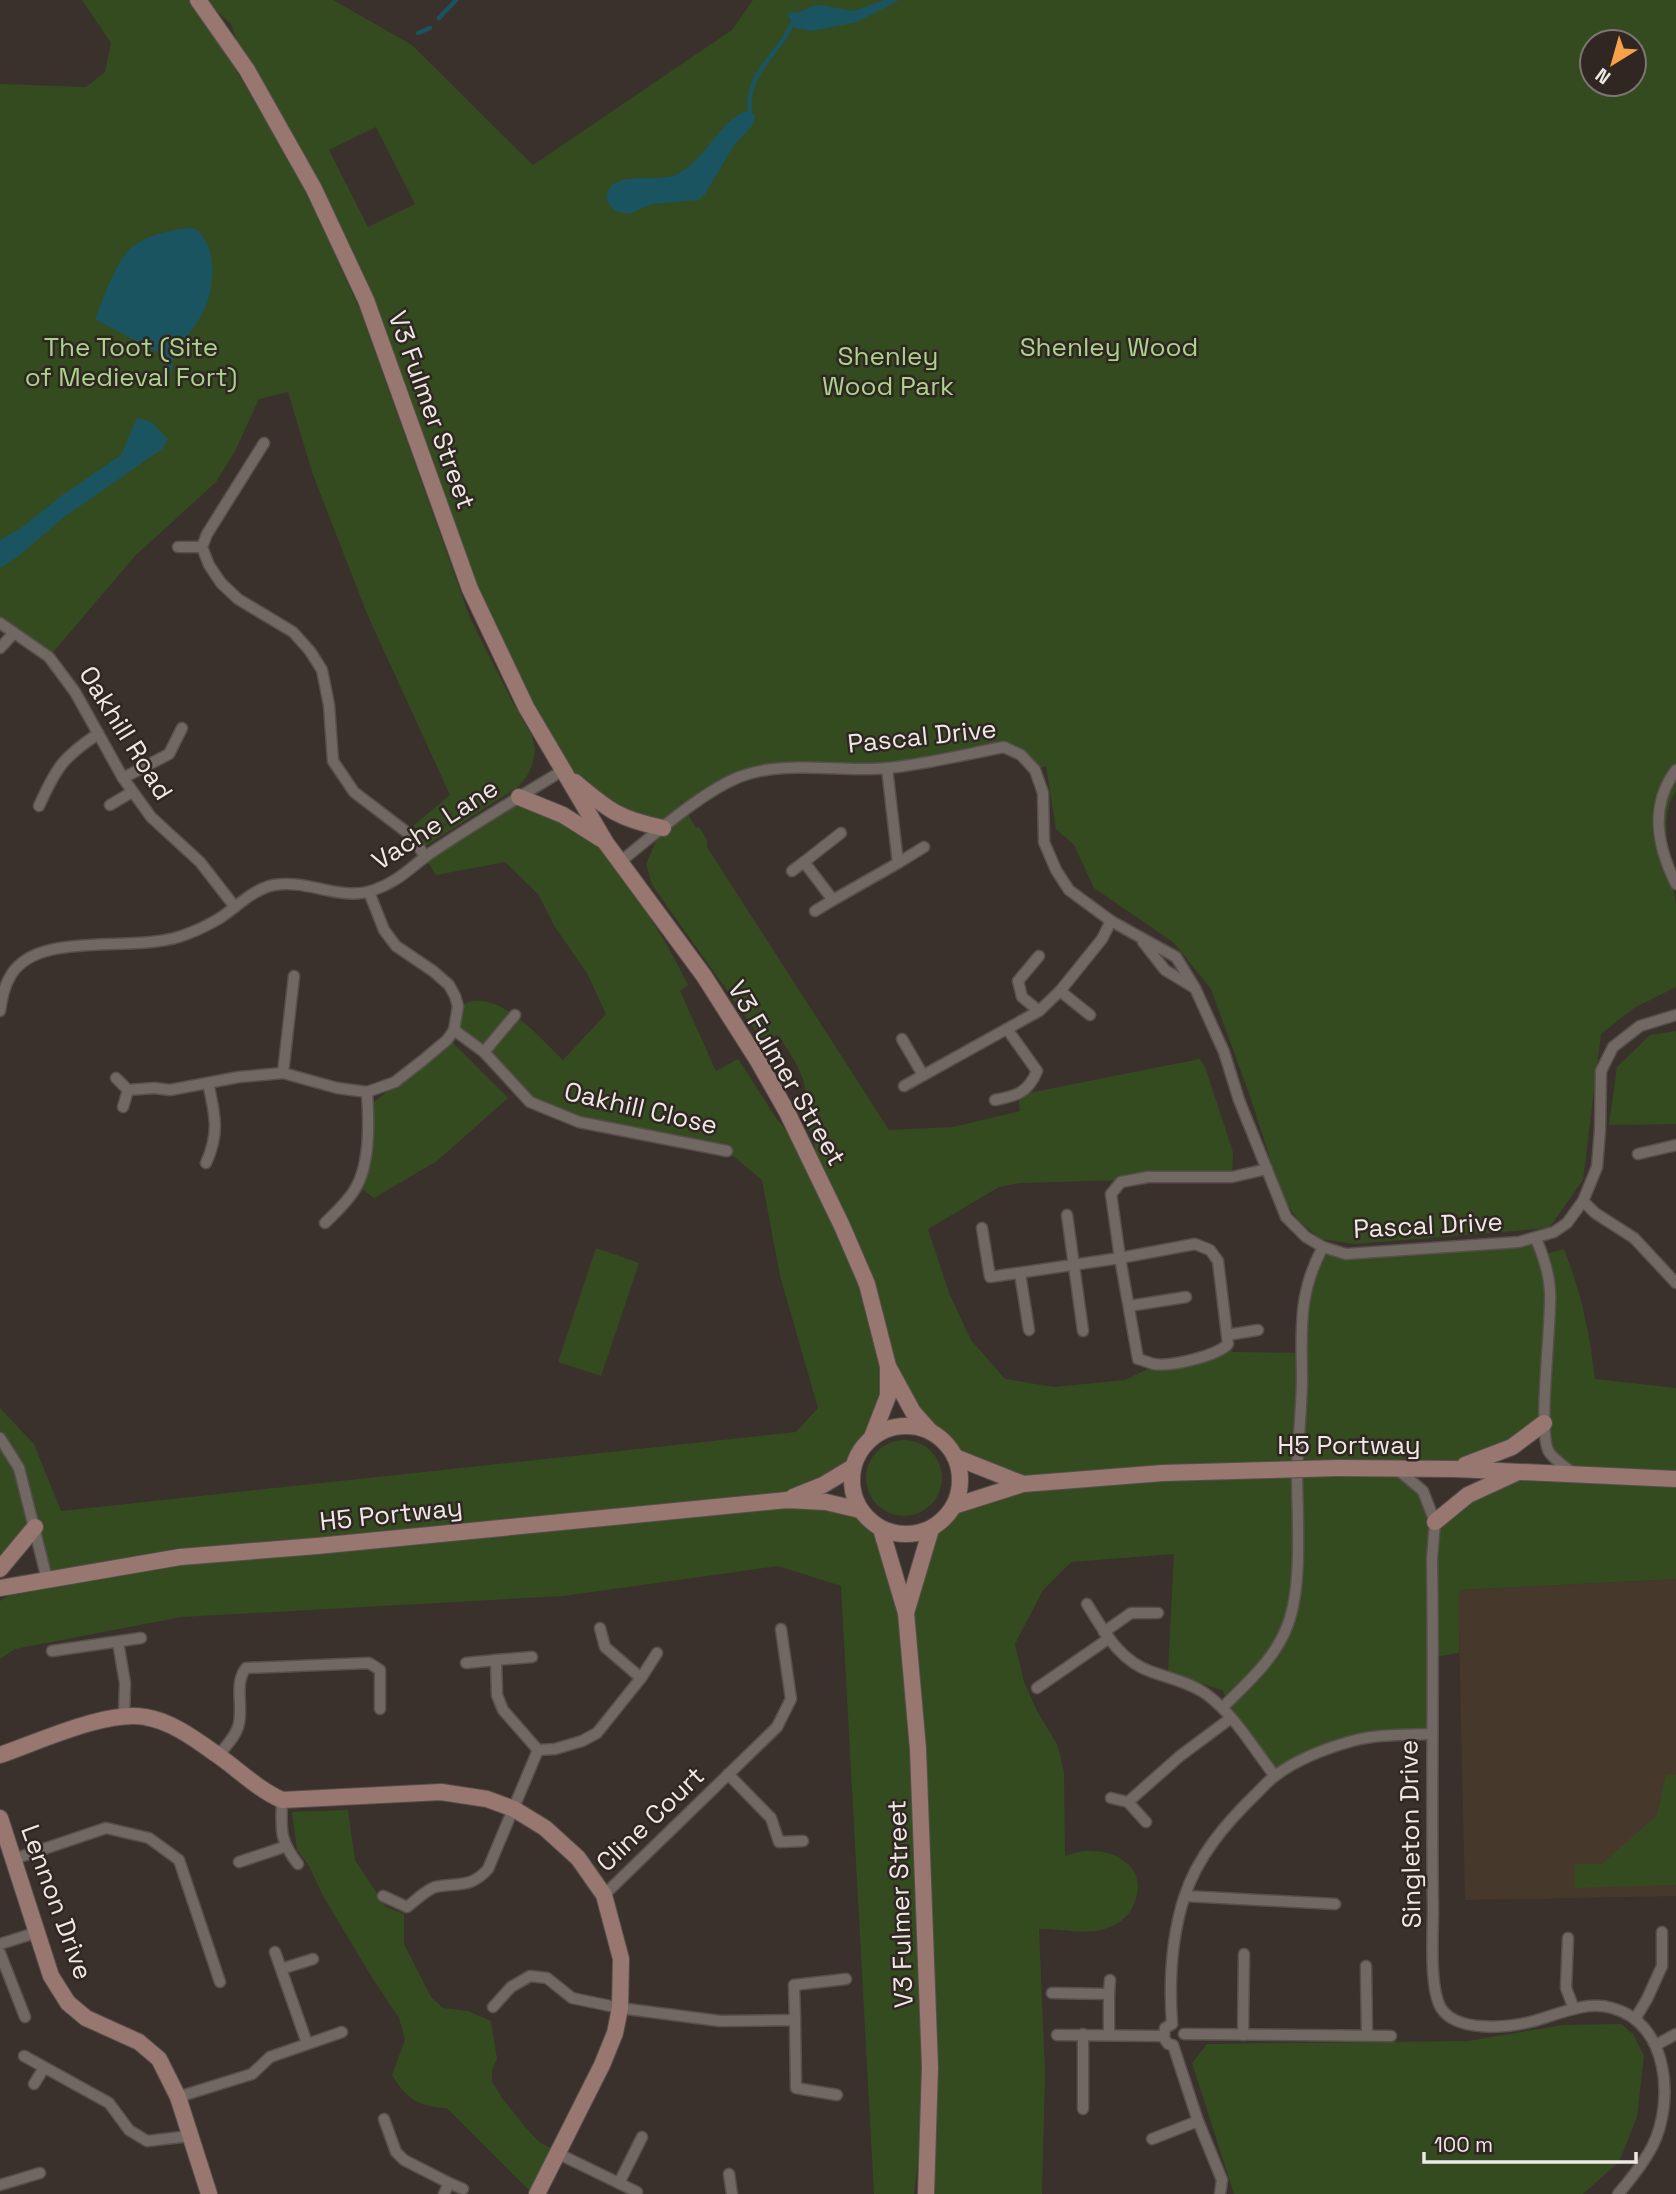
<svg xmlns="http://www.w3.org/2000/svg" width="1676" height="2194" viewBox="0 0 1676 2194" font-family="'Space Grotesk',sans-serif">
<rect width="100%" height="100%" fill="#3a312d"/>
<path fill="#46382b" d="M 1676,1579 L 1676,1896 L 1465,1900 L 1458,1590 Z"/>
<g fill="#344b20" fill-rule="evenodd">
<path d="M 82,0 L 194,0 L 299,176 L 360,310 L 470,618 L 513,703 L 532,736 L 535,749 L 533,763 L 527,776 L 518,787 L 421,849 L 417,843 L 462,815 L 426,835 L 413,826 L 450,795 L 368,616 L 313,475 L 288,392 L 259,399 L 235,451 L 216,482 L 135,556 L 49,657 L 0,623 L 0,84 L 86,87 L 105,72 L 111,43 Z"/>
<path d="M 205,0 L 333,0 L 412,45 L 533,165 L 732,30 L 753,0 L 1676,0 L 1676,791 C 1656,819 1673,872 1676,905 C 1676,932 1676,960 1676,987 L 1634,1008 L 1601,1034 L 1583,1180 L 1549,1228 L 1355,1244 L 1320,1239 L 1298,1220 L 1282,1196 L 1251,1099 L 1211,989 L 1173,942 L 1094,888 L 1074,845 L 1056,829 L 1046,766 L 1035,770 L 1004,747 L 887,768 L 814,767 L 737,778 L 690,808 L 679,799 L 696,828 L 699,827 L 707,840 L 707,847 L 889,1130 L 953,1127 L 1020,1111 L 1018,1095 L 1200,1059 L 1205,1067 L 1233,1152 L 1232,1177 L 1020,1183 L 999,1187 L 928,1229 L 949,1293 L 971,1340 L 1005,1379 L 1054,1387 L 1125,1380 L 1156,1365 L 1225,1348 L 1233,1352 L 1300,1353 L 1301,1309 L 1323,1247 L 1336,1251 L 1536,1239 L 1543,1255 L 1564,1249 C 1582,1296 1589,1329 1595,1379 L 1676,1388 L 1676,1579 L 1459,1590 L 1459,1653 L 1434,1657 L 1431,1734 L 1353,1741 L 1275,1776 L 1259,1756 L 1222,1690 L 1168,1673 L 1174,1554 L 1071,1562 L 1043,1590 L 1015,1644 L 1024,1682 L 1037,1711 L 1058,1746 L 1064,1772 L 1065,1856 C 1073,1854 1081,1850 1091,1851 C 1120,1851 1147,1870 1135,1901 C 1130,1916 1120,1924 1104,1929 C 1088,1935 1057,1928 1039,1929 L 1045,2073 L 1042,2194 L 934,2194 L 929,2074 L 914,2194 L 874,2194 L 841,1586 L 778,1566 L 563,1596 L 181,1617 L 15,1649 L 0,1659 L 0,1601 L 26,1583 L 47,1579 L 34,1528 L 0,1569 L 0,1408 L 34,1444 L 61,1511 L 796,1432 L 818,1408 L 780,1276 L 762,1180 L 727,1151 L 579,1122 L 530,1102 L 454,1030 L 458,1006 C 462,1005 468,1002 473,1001 C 506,997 541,1039 563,1060 L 606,1014 L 587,973 L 555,927 L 538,894 L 505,862 L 436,875 L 425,857 L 519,797 C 533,803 551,807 564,816 C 611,847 664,935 688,985 L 680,991 L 716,1071 L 738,1059 L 776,1118 L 812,1162 L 815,1146 L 802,1111 C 814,1084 792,1057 778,1035 L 763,1041 L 652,885 L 646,864 L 662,828 L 635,823 L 562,771 L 470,589 L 366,300 L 247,70 L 231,24 ZM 1592,42 L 1634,42 L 1634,84 L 1592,84 ZM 376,127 L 415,204 L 368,227 L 329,150 ZM 889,1368 L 931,1431 L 945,1441 L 955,1457 L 1022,1484 L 954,1506 L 944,1520 L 931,1529 L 906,1612 L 881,1529 L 870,1521 L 860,1510 L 790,1499 L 853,1467 L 859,1453 L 872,1437 ZM 1544,1424 L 1549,1452 L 1572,1474 L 1520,1471 L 1434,1521 L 1423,1491 L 1398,1469 L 1456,1469 Z"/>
<path d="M 1676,1031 L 1676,1124 L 1609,1125 L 1617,1067 L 1650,1035 Z"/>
<path d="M 451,1041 L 508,1098 L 437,1161 L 374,1198 L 362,1189 L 371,1144 L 374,1102 Z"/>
<path d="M 596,1248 L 639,1263 L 601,1376 L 558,1362 Z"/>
<circle cx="904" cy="1478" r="38"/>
<path d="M 1666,1775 L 1676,1775 L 1676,1885 L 1575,1888 L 1575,1864 L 1602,1864 L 1657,1815 Z"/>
<path d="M 348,1810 L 355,1860 L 386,1907 L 404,1914 L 404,1944 L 431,1997 L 443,2008 L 468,2011 L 491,2021 L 497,2059 L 492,2070 L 492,2082 L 502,2098 L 527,2129 L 539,2142 L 552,2149 L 533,2194 L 447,2108 C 420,2107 406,2099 392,2075 L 405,2040 L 399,2018 L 371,1976 L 323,1896 L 309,1866 L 297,1850 L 292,1812 Z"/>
<path d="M 1621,2024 L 1633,2034 L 1644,2056 L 1637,2117 L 1619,2162 L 1583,2194 L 1234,2194 L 1192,2063 L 1207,2044 L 1468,2041 L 1563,2025 Z"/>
</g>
<g fill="#1a5461">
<path d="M 885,0 L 899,0 L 857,22 L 811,31 L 795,28 L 787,13 L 800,12 L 812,6 L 822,5 L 853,11 Z"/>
<path d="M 743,112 L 750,112 L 755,115 L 752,126 L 734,145 L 705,194 L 699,200 L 652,204 L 629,214 L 615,211 L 607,201 C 605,167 654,184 675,175 C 704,163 715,127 743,112 Z"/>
<path d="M 194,228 C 216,242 215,280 207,303 C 201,322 184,337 175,354 C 172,361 172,369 170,376 L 166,375 L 166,357 L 95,319 C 102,301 116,264 128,251 C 143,235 173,229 194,228 Z"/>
<path d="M 137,418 L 151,422 L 168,439 L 162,449 L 64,517 L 16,558 L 0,568 L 0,540 L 21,528 L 64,494 L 121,455 Z"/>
</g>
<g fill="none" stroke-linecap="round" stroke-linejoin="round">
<g stroke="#1a5461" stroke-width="4.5">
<path d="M 439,18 L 456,0"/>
<path d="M 418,33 L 430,28"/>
<path d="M 750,112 C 745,72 779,55 792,24"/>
</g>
<defs>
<g id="street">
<path d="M 264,443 L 207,534 L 202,547 L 209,565 L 221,583 L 238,599 L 293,632 L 310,651 L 322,670 L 329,705 L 333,761 L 354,792 L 413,837 L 425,857"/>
<path d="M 178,547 L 202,547"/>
<path d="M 0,623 L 49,657 L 75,692 L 123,778 L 151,817 L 200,862 L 235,907"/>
<path d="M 0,648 L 14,633"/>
<path d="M 887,768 L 898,863 L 924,847"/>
<path d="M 1676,770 C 1649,806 1657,846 1676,884"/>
<path d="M 123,778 L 169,754 L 182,728"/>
<path d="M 110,805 L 132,792"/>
<path d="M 39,806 C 56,768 63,757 98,734"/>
<path d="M 841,833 L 804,862 L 833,900 L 898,863"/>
<path d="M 621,861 C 654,835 700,793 739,777 C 786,759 839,773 888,768 C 927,764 966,754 1004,747 L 1021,755 L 1035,770 L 1043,793 L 1044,842 L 1056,870 L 1069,890 L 1111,921 L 1176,957 L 1195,988 L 1224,1052 L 1239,1100 L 1286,1217 L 1306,1237 L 1323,1247 L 1346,1254 L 1519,1242 L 1554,1232 L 1567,1223 L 1583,1201 L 1597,1167 L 1600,1130 L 1601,1071 L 1613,1047 L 1640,1026 L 1676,1015"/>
<path d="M 792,871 L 804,862"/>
<path d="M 815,911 L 833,900"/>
<path d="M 1143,942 L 1165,970 L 1193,987"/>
<path d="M 1060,991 L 1090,1015"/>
<path d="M 0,1011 C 2,998 4,986 11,975 C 39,928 139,955 187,934 C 198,930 210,924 220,918 C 237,907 253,889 274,885 C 309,879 341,902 374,890 C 402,880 412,865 435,850 C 477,822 519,797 562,771"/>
<path d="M 1039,1011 L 1022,997 L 1018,981 L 1039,956"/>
<path d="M 454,1030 L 484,1052 L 530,1102 L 579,1122 L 727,1151"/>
<path d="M 902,1039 L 923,1075"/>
<path d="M 484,1052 L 515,1015"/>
<path d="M 283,1073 L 294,976"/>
<path d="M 116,1078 L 128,1090 L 154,1088 L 170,1090 L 239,1077 L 283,1073 L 337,1088 L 367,1092 L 395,1082 L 422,1061 L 447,1040 L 454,1030 L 458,1006 L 455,996 L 449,985 L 433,971 L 396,946 L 384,930 L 369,892"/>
<path d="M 904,1086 L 1039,1011 L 1060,991 L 1102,939 L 1111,921"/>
<path d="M 995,1100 C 1016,1096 1028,1093 1037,1071 L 1007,1029"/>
<path d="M 123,1107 L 128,1090"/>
<path d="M 1638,1154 L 1676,1145"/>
<path d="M 206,1163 C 220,1132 215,1115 208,1083"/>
<path d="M 1583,1201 L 1595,1213 L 1634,1238 L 1676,1283"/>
<path d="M 1067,1215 L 1083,1331"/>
<path d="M 325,1223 C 334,1214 344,1205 351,1195 C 371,1170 369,1122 367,1092"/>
<path d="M 982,1228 L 990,1277 L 1120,1258 L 1195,1244 L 1210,1250 L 1218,1261 L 1228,1344 C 1217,1356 1170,1367 1154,1364 C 1149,1363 1143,1360 1138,1359 L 1120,1258 L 1111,1194 L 1121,1182 L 1148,1177 L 1232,1177 L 1267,1169"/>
<path d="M 1536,1239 C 1543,1255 1549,1273 1550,1291 C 1552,1323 1537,1432 1549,1452 C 1554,1460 1567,1468 1574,1474"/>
<path d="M 1020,1274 L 1029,1330"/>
<path d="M 1129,1306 L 1186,1297"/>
<path d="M 1227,1335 L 1258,1330"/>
<path d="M 0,1438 L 19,1468 L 47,1579"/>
<path d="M 1397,1469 L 1423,1491 L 1435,1522 L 1432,1559 C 1434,1676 1431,1792 1433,1908 C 1433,1932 1429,1988 1441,2008 C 1456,2032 1505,2028 1530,2022 C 1555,2016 1585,2000 1612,2008 C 1669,2023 1675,2102 1652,2147 C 1643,2164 1631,2179 1618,2194"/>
<path d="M 1087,1604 C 1104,1631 1119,1661 1152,1672 C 1169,1678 1191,1683 1206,1694 C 1235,1715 1253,1748 1275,1776"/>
<path d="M 600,1628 L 605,1647 L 641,1678"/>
<path d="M 1104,1632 L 1131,1613 L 1158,1613"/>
<path d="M 118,1642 L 125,1683 L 124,1716"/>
<path d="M 52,1651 L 141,1638"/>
<path d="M 496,1660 L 532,1657"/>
<path d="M 1037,1688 L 1108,1639"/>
<path d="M 1223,1707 C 1248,1682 1276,1658 1288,1624 C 1303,1584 1297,1515 1297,1471 C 1298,1439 1302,1407 1302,1376 C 1301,1327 1299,1291 1323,1247"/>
<path d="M 538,1750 L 555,1749 L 582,1741 L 597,1733 L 641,1678 L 657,1653"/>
<path d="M 218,1756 C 226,1746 237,1735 239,1723 C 243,1704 234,1683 246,1668 L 369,1663 L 380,1670 L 380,1709"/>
<path d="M 728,1774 L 771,1818 L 779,1842 L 803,1841"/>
<path d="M 1111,1798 L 1128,1802"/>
<path d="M 282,1800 C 281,1829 279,1840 298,1864"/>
<path d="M 1146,1822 L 1128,1802 L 1180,1756 L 1231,1718"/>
<path d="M 14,1859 L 106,1828 L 149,1838 L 179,1860 L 220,1982"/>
<path d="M 239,1862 L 284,1847"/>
<path d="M 604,1895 L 777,1727 L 791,1699 L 781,1629"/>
<path d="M 383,1896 L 407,1907 C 415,1901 426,1890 435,1887 C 458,1882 470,1889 488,1869 L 538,1750 L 503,1710 L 497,1695 L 496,1660 L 466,1663"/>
<path d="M 1185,1896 L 1335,1904"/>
<path d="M 1568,1938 L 1566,1988 L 1574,2009"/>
<path d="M 0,1944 L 38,1932"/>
<path d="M 275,1952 L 307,2043"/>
<path d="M 0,1953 L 25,2017"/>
<path d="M 1366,1966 L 1367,2034"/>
<path d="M 281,1969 L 313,1959"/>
<path d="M 1052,1993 L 1109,1994 L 1109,2034"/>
<path d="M 1109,1994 L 1110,1980"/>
<path d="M 493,2007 L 511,1987 L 530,1976 L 547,1978 L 572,1998 L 620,2008 L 720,2021 L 795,2020 L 796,2088 L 837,2095"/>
<path d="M 1635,2019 L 1647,1999 L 1662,1966 L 1662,1932"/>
<path d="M 795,2020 L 794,1985 L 846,1979"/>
<path d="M 1172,2024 C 1169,1982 1171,1939 1184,1898 C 1197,1857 1225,1824 1256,1794 C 1262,1788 1268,1781 1275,1776 C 1296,1760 1327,1748 1352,1741 C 1378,1734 1405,1735 1431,1734"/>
<path d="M 1172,2024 L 1165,2028 L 1164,2038 L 1168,2044 L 1173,2045 L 1198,2121 L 1222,2180 L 1220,2194"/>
<path d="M 1083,2034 L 1083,2109"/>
<path d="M 1184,2034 L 1391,2036"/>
<path d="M 1057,2035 L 1163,2036"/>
<path d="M 1243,2035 L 1244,1954"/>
<path d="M 1656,2045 L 1676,2034"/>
<path d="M 24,2056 L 109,2103 L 129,2130 L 147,2141 L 190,2136"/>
<path d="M 34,2084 L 44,2068"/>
<path d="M 178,2097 L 252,2074 L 270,2057 L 342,2032"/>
<path d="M 384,2119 L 396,2152 L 404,2160 L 449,2183 L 444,2194"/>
<path d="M 1152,2139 L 1198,2121"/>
<path d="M 557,2153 L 637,2192"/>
<path d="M 729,2174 L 732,2194"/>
<path d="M 449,2183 L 463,2189"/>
<path d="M 619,2183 L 642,2137"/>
<path d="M 0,2185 L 40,2173"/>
</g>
<g id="secondary">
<path d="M 198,0 L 247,70 L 314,189 L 366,300 L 470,589 L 526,707 L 606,843 L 704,976 L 758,1061 L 787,1112 L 842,1226 L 867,1284 L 888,1366 L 888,1396 L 872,1437"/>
<path d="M 575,782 C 608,810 619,819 663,828"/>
<path d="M 519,797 L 563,815 L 601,839"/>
<path d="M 889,1368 L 913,1412 L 930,1431"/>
<circle cx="906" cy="1480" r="54"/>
<path d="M 955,1457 L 1023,1484"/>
<path d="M 1465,1465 L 1512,1447 L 1544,1423"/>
<path d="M 1337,1468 L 1456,1469 L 1676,1479"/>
<path d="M 793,1497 L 823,1485 L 853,1467"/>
<path d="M 954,1506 L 1023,1484 L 1163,1473 L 1269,1470"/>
<path d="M 1435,1522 L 1468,1495 L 1518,1472"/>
<path d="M 881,1529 L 906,1613 L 918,1749 L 930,2067 L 926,2194"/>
<path d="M 0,1569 L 35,1527"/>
<path d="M 0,1588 L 180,1557 L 317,1546 L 787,1500 L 826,1502 L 860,1510"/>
<path d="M 906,1613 L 931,1529"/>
<path d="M 0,1755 C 38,1742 106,1710 145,1717 C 171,1721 195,1739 216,1754 C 238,1769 257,1789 282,1800 L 441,1792 L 487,1799 L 514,1809 L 545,1828 L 578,1858 L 604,1895 L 621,1959 L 620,2008 L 615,2033 L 602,2065 L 537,2194"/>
<path d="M 0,1818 L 51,1976 L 68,2003 L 86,2018 L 139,2042 L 159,2059 L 178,2097 L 209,2194"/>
</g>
</defs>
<use href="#street" stroke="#574f4b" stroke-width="13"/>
<use href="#secondary" stroke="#574f4b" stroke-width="18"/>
<use href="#street" stroke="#726863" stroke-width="10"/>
<use href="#secondary" stroke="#987770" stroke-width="16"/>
<defs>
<path id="secondary-bridge" d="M 1269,1470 L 1337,1468"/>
</defs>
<use href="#secondary-bridge" stroke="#574f4b" stroke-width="18" stroke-linecap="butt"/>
<use href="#secondary-bridge" stroke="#987770" stroke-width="16"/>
</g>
<g text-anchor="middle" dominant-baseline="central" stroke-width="5" stroke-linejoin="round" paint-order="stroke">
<g font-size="26" fill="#aad48a" stroke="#302723">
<text x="131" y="347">The Toot (Site<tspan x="131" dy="30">of Medieval Fort)</tspan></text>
<text x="1109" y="347">Shenley Wood</text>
<text x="888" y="356">Shenley<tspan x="888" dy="30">Wood Park</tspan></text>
</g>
<g font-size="26" fill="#efe9e6" stroke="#302723">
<text transform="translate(432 410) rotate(70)">V3 Fulmer Street</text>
<text transform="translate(126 733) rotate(58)">Oakhill Road</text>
<text transform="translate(922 736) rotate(-6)">Pascal Drive</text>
<text transform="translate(435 824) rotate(-33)">Vache Lane</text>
<text transform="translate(787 1073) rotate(60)">V3 Fulmer Street</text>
<text transform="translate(641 1108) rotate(13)">Oakhill Close</text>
<text transform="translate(1428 1225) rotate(-3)">Pascal Drive</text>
<text x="1349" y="1445">H5 Portway</text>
<text transform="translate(391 1514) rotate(-6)">H5 Portway</text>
<text transform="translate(650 1819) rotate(-44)">Cline Court</text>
<text transform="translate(1410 1834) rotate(-91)">Singleton Drive</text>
<text transform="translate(57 1902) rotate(70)">Lennon Drive</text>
<text transform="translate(900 1904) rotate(-92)">V3 Fulmer Street</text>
</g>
</g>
<g transform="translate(1613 63) rotate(217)"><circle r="33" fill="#302723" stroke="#7c7571" stroke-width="2"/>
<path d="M0-5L12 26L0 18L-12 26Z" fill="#f7a149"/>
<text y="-10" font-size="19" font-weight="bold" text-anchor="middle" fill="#efe9e6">N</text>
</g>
<path d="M1424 2152v10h212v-10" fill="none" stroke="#efe9e6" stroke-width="3.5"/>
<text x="1434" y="2152" font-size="21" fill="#efe9e6" stroke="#302723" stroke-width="5" paint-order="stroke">100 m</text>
</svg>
